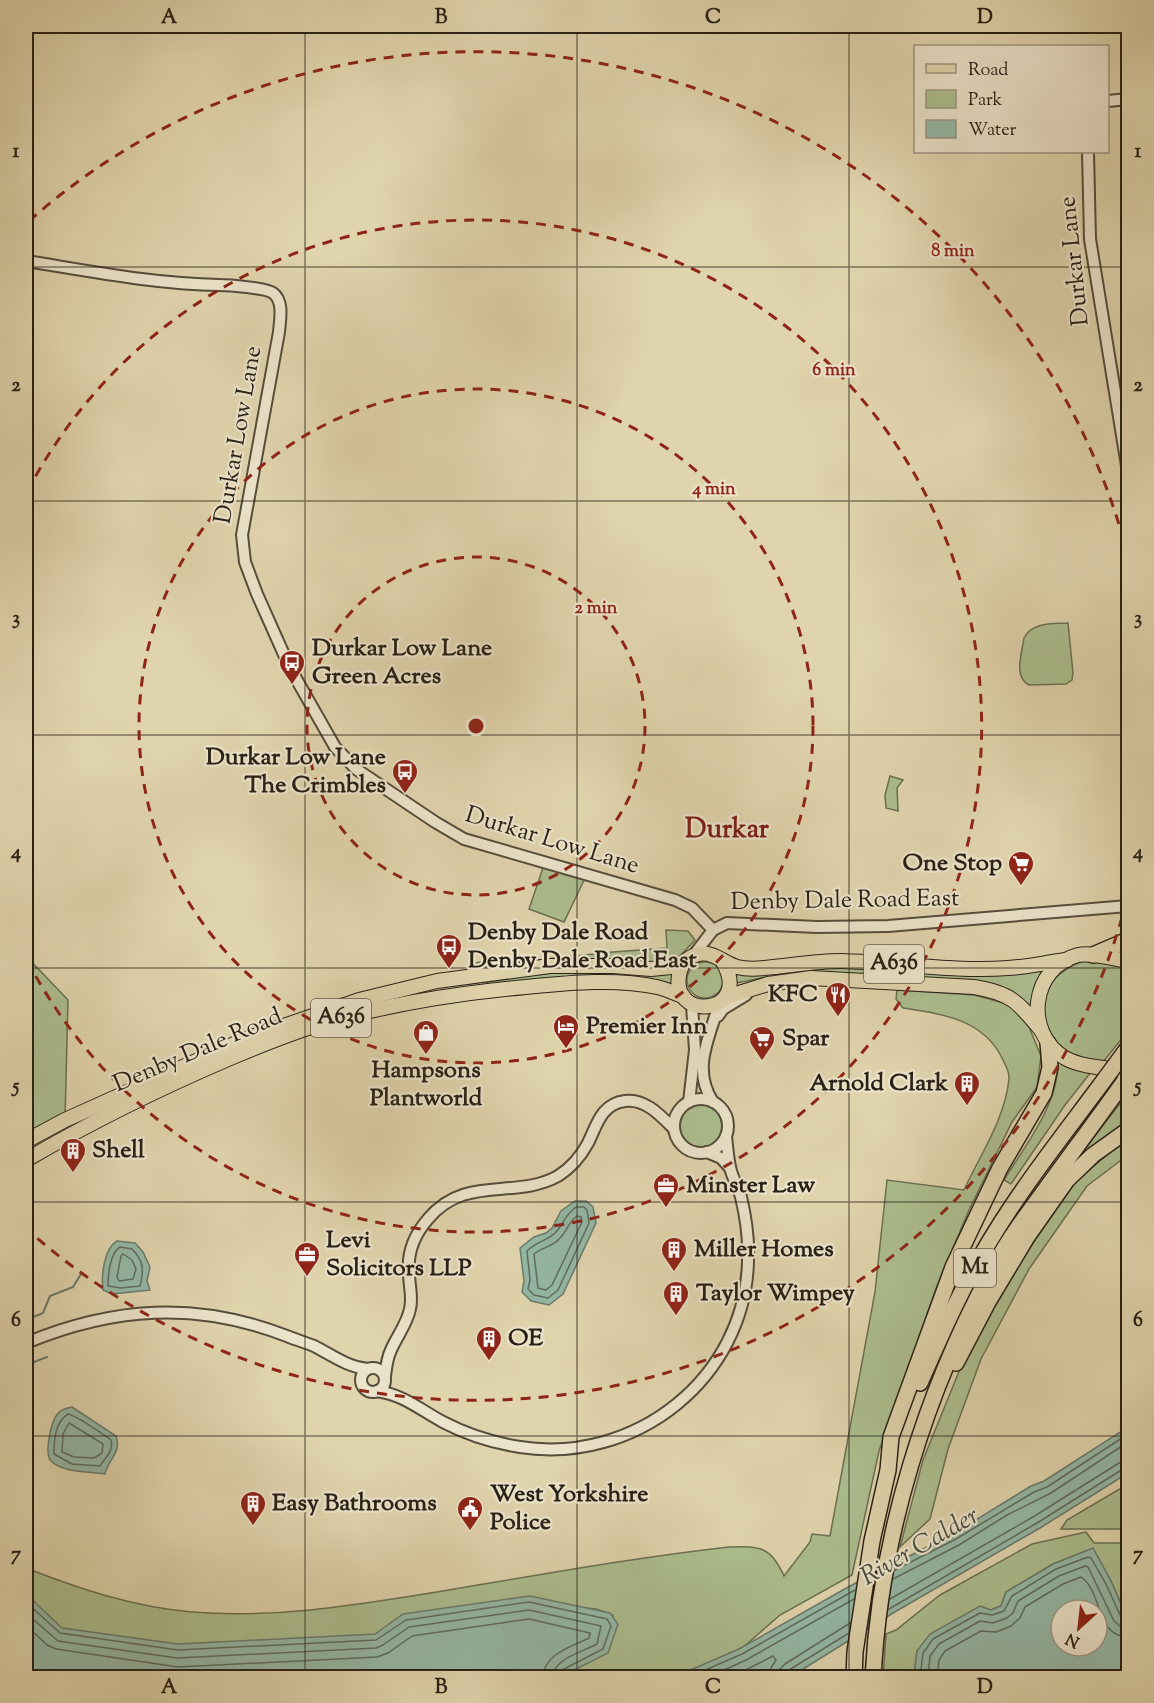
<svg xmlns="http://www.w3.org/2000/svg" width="1154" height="1703" viewBox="0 0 1154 1703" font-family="'Sorts Mill Goudy',serif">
<rect width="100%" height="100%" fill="#e0d4ad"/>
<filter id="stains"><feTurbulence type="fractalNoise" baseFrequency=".00333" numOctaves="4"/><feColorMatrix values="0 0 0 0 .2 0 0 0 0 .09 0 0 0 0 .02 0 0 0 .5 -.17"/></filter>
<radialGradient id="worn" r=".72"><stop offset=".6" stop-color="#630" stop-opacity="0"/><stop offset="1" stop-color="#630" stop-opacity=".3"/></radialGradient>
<g fill="#acbe8f" stroke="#6a6f52" stroke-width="1.5">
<path d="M 1068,623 L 1073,673 L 1072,680 L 1066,684 L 1029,685 C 1013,677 1022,653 1024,638 C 1032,622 1052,624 1068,623 Z"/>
<path d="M 890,776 L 903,780 L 897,788 L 898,811 L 886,808 L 885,795 Z"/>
<path d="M 545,862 L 587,874 L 564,922 L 529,909 Z"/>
<path d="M 666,930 L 688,931 L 695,940 L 680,956 L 661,963 L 488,970 L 488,967 L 477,968 L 476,963 L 504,956 L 508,963 L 613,952 L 667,948 Z"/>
<path d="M 26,956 L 68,1000 L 65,1120 L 26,1142 Z"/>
<path d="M 1086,960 L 1128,967 L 1128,1031 L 1103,1062 C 1093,1060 1080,1060 1071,1055 C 1060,1050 1051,1038 1047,1027 C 1034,993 1055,971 1086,960 Z"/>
<circle cx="705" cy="980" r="18"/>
<path d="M 823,966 L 1048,968 L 1034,1014 L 1012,993 L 798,975 L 767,977 L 736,983 L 735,971 Z"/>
<path d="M 581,971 L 674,972 L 672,986 L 485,986 L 491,978 Z"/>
<path d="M 897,990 L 974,995 L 1011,1005 L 1029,1027 L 1041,1056 L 1037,1087 L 1012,1122 L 969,1210 L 937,1286 L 879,1451 L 852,1575 L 780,1615 L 740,1650 L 674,1677 L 558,1677 L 613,1623 L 613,1615 L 596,1609 L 573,1607 L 376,1637 L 177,1646 L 58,1629 L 26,1597 L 26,1568 C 80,1589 133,1607 192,1612 C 274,1619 356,1605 437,1592 C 534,1576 631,1558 729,1547 C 761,1546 771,1547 784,1576 L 810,1542 L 812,1534 L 830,1536 L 875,1292 L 887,1180 L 964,1190 C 980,1155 1005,1119 1009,1079 C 1010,1072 1005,1064 1002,1058 C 983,1019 942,1014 903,1008 L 896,999 Z"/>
<path d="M 1058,1059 L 1091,1072 L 1065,1105 L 1011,1184 L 1004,1180 C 1026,1144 1060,1103 1058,1059 Z"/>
<path d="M 1128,1093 L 1128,1123 L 1071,1167 Z"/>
<circle cx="701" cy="1126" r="21"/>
<path d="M 1128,1137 L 1128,1155 L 1087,1186 L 1029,1269 L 981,1359 L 948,1449 L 930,1519 L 900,1547 L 923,1460 L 960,1369 L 1011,1275 L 1074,1183 Z"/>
<path d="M 1128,1484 L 1128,1529 L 1061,1529 L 1067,1520 Z"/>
<path d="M 1086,1532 L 1094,1543 L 1128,1543 L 1128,1620 L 1111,1581 L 1093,1549 L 1053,1564 L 1006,1592 L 1001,1606 L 991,1610 L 917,1651 L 914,1677 L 883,1678 L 886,1634 L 896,1630 L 940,1595 L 1032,1544 Z"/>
</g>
<g fill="#94b8a6" stroke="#697b6c" stroke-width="1.5" fill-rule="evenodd">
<path d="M 575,1201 L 586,1201 L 593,1207 L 596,1223 L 563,1294 L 549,1305 L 531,1301 L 522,1292 L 524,1281 L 520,1248 L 534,1237 L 546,1233 L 552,1228 L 561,1211 Z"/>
<path d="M 117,1241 L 135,1243 L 143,1252 L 150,1267 L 147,1281 L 150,1290 L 112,1294 L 103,1290 C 101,1276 104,1248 117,1241 Z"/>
<path d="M 72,1407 L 116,1436 C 122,1453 108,1459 105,1474 C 88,1471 63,1473 51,1461 C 44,1454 51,1424 56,1416 C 59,1411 66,1408 72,1407 Z"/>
<path d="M 1128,1427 L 1128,1473 L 1040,1528 L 893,1613 L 800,1671 L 787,1677 L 672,1678 L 739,1649 L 850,1586 L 953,1534 L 1031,1486 L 1044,1481 Z"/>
<path d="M 1093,1548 L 1111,1581 L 1128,1620 L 1128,1677 L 914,1677 L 917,1651 L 930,1634 L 980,1606 L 991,1610 L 1001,1606 L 1006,1592 L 1053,1564 ZM 1061,1610 L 1097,1610 L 1097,1646 L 1061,1646 Z"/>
<path d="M 26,1594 L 62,1628 L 178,1644 L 375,1634 L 403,1614 L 530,1596 L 610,1613 L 618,1624 L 608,1653 L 560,1677 L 26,1677 Z"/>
</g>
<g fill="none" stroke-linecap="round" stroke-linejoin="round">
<g stroke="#5e6c5e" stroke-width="1.5">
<path d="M 576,1207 L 584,1207 L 587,1210 L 589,1223 L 558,1290 L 548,1298 L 534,1295 L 528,1289 L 530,1280 L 527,1251 C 537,1241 547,1241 555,1233 C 565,1223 562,1218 576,1207 Z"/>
<path d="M 577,1216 L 581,1217 L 582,1222 L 552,1285 L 546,1290 L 538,1288 L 534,1254 C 542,1247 552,1247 559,1239 C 567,1232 568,1222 577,1216 Z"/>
<path d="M 120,1247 L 132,1249 C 144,1261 144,1270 140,1286 L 121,1288 L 108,1286 C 108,1275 110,1253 120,1247 Z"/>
<path d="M 123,1254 L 132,1260 L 136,1269 L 133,1279 L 119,1281 L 117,1277 L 121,1256 Z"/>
<path d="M 68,1414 C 75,1415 103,1434 111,1440 C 114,1452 105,1457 100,1466 L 72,1464 L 54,1454 C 54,1440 55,1422 68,1414 Z"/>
<path d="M 69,1423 L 103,1444 L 102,1453 L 94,1458 L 74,1457 L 62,1452 L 63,1434 Z"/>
<path d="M 895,1570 L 956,1539 L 1034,1492 L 1047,1487 L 1128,1434"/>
<path d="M 893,1579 L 959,1545 L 1007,1515 L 1051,1493 L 1128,1442"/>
<path d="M 890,1599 L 1033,1517 L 1119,1463 L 1128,1461"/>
<path d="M 26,1602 L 60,1633 L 178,1650 L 376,1640 L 406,1620 L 529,1602 L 607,1619 L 611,1626 L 603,1649 L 562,1670 L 559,1678"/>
<path d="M 889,1609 L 1037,1523 L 1123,1469 L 1128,1468"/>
<path d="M 26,1613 L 58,1641 L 177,1658 L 376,1648 L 383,1645 L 409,1627 L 529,1610 L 601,1626 L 597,1644 C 582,1652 553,1659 552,1678"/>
<path d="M 26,1625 L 47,1645 L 56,1649 L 178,1667 L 377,1657 L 388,1653 L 412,1636 L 529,1619 L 590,1633 L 589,1638 C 571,1647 543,1654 543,1678"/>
<path d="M 687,1678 L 742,1654 L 855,1590"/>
<path d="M 707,1678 L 746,1660 L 854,1599"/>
<path d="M 730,1678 L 773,1656 L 776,1660 L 771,1668 L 770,1678"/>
<path d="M 779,1678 L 780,1669 L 785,1664 L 850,1623"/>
<path d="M 786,1678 L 789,1670 L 849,1633"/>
<path d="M 920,1678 L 923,1653 L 933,1639 L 980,1613 L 992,1615 L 1004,1611 L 1012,1596 L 1056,1569 L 1088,1557 L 1091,1558 L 1106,1584 L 1121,1617 L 1128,1621"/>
<path d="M 928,1678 L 930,1656 L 939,1644 L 980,1621 L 993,1623 L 1007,1618 L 1013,1613 L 1018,1601 L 1059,1576 L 1085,1566 L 1088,1567 L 1114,1621 L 1121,1627 L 1128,1628"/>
<path d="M 937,1678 L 939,1660 L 945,1651 L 981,1631 L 996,1632 L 1011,1626 L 1020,1618 L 1025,1607 L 1063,1584 L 1081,1577 C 1103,1592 1095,1636 1128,1637"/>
</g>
<g stroke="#697b6c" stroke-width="2">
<path d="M 26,1320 L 43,1313 L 50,1296 L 73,1287 L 81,1274"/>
<path d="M 26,1365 L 47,1357"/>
</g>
<defs>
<g id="minor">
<path d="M 1108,101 L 1128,99"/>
<path d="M 1088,152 L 1090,239 L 1128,472"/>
<path d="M 26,261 C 89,271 154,284 219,285 C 229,285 266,288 273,293 C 284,301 280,320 279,332 L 242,535 L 245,562 L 257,594 L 290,668 L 335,747 L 356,769 L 435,822 L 464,839 L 675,900 L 692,908 L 713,930"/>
<path d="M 693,956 L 713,930 L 727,923 L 817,927 L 888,926 L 1128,906"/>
<path d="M 718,1016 L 723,1009 L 746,995"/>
<circle cx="701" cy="1126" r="27"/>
<path d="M 689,1102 L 695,1050 L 692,1005"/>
<path d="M 713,1102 C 691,1068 710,1038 719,1003"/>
<path d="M 707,1152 L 721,1158 L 730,1168"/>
<path d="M 26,1343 C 113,1307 195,1301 284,1335 C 294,1339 304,1342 314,1346 C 332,1355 347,1367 368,1369"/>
<circle cx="373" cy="1380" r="12"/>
<path d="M 385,1376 C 386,1368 387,1358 391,1350 C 397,1336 407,1324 410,1309 C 413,1297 409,1285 409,1273 C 407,1253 415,1234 428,1219 C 465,1174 515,1200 558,1176 C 571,1168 581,1156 588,1143 C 597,1125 601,1104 625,1101 C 645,1098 661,1116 674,1129"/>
<path d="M 377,1391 C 404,1395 419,1409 443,1422 C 466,1434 494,1443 520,1447 C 635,1465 746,1378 748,1260 C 749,1239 746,1218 741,1197 C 738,1187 732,1177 730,1167 C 728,1157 727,1146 726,1136"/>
</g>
<g id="major">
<path d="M 1128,961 C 1113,959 1093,952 1078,955 C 1031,967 1023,1033 1065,1058 C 1083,1068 1109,1068 1128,1071"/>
<path d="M 723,962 C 754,1016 666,1023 680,971 C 682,962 690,956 699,954 C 713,951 724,963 737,967 C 745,969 755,969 764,968 C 789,966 815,961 841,961 C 896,962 953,972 1008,968 C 1028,967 1048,962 1067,960"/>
<path d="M 726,997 L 768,984 L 811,978 L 974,987 C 1011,993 1018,1002 1041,1030"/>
<path d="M 26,1141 L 65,1120 L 243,1040 L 359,1000 L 437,981 L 550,966 L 613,966 L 651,969 L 681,966"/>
<path d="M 26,1160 C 91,1122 158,1089 228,1059 C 261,1045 295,1031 330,1021 C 395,1003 459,993 526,987 C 568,983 615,978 657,987 C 666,989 674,993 683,996"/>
</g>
<g id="highway">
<path d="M 1093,955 L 1128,940"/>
<path d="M 956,1363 L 988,1302 L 1027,1237 L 1067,1180 L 1093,1155 L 1128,1130"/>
<path d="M 920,1383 C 939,1340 958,1296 981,1256 C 1015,1196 1058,1142 1099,1087"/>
<path d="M 854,1678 L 855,1652 L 872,1541 L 888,1470 L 891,1437 L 953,1267 L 1000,1168 L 1044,1093 L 1050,1067 L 1048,1043"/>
<path d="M 873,1678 C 880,1536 926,1390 994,1266 C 1013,1231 1038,1200 1061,1168 C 1083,1138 1106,1107 1128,1076"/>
</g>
</defs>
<use href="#minor" stroke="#564d3c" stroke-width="14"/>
<use href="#major" stroke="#282016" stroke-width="16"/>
<use href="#highway" stroke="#282016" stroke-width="18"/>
<use href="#minor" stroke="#ebe3ca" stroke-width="10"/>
<use href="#major" stroke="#e0d4ad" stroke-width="14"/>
<use href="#highway" stroke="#e0d4ad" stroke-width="15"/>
<defs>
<path id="highway-bridge" d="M 1099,1087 L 1127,1049"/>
</defs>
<use href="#highway-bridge" stroke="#282016" stroke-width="18" stroke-linecap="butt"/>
<use href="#highway-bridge" stroke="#e0d4ad" stroke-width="15"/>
</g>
<path fill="none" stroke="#282016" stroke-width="1.5" stroke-opacity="0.55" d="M 305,26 L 305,1678M 577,26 L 577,1678M 849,26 L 849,1678M 26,267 L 1128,267M 26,501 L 1128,501M 26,735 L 1128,735M 26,968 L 1128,968M 26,1202 L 1128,1202M 26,1436 L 1128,1436"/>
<g fill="none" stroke="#8f2418" stroke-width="3" stroke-dasharray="10 8">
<circle cx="476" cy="726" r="169"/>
<circle cx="476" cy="726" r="337"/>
<path d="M27 492A506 506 0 1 1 27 960"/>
<path d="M1127 900A674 674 0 0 1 29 1231M29 221A674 674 0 0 1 1127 552"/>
</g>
<defs>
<symbol id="bus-pin" viewBox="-11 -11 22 30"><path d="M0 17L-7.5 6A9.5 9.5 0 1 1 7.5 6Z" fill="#8f2418" stroke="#ebe3ca"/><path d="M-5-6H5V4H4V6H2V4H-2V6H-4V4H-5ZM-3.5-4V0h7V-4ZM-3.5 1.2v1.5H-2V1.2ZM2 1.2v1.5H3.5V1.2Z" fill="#fff"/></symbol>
<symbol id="supermarket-pin" viewBox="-11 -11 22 30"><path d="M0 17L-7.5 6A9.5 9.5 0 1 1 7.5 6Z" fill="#8f2418" stroke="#ebe3ca"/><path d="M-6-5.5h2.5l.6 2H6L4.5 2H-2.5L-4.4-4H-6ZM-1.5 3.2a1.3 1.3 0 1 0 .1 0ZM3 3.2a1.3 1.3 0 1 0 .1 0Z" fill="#fff"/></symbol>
<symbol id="restaurant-pin" viewBox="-11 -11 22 30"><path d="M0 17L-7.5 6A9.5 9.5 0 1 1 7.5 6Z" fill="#8f2418" stroke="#ebe3ca"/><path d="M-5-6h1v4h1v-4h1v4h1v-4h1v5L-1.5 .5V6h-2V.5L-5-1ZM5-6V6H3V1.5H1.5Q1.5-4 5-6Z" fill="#fff"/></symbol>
<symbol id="hotel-pin" viewBox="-11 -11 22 30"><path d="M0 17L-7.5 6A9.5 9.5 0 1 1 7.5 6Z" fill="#8f2418" stroke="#ebe3ca"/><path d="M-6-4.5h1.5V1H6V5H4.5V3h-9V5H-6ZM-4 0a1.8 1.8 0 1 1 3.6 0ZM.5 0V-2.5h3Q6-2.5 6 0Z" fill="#fff"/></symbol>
<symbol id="shop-pin" viewBox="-11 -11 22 30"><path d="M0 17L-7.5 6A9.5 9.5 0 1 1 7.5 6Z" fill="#8f2418" stroke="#ebe3ca"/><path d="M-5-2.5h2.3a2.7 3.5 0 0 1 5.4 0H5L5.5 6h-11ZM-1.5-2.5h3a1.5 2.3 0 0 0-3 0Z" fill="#fff"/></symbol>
<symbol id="building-pin" viewBox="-11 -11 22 30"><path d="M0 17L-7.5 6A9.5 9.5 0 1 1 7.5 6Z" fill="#8f2418" stroke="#ebe3ca"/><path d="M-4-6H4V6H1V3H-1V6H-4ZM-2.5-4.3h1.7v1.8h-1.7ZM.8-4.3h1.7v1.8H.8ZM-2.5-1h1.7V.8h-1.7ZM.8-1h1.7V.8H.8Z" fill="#fff"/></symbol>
<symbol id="office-pin" viewBox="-11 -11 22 30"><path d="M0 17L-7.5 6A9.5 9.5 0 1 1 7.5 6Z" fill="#8f2418" stroke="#ebe3ca"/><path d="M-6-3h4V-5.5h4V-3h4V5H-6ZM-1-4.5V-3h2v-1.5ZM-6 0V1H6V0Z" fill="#fff"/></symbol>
<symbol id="civic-pin" viewBox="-11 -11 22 30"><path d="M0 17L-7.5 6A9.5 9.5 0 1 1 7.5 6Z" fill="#8f2418" stroke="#ebe3ca"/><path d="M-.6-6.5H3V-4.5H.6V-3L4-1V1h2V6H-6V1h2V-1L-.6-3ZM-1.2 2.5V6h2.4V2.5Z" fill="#fff"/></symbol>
</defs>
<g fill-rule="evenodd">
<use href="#bus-pin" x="277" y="648" width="30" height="40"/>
<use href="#bus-pin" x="390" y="757" width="30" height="40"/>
<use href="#supermarket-pin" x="1006" y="849" width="30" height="40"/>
<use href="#bus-pin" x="434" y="932" width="30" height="40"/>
<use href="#restaurant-pin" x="823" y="980" width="30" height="40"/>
<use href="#hotel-pin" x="551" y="1012" width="30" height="40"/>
<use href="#shop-pin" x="411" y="1018" width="30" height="40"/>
<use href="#supermarket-pin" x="747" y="1024" width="30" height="40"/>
<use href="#building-pin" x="952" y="1069" width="30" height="40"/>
<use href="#building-pin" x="58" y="1136" width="30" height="40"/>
<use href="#office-pin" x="651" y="1171" width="30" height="40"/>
<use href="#building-pin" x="659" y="1235" width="30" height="40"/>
<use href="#office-pin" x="292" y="1240" width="30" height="40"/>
<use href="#building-pin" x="661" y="1279" width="30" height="40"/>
<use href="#building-pin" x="474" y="1324" width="30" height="40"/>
<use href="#building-pin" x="238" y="1489" width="30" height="40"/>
<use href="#civic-pin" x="455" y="1494" width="30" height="40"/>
</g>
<g text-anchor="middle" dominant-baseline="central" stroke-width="4.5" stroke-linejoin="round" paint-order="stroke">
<g fill="#ebe3ca" stroke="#625a4c" stroke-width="1.5">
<rect x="864" y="945" width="60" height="38" rx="4.5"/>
<rect x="311" y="999" width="60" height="38" rx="4.5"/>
<rect x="954" y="1249" width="42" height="38" rx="4.5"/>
</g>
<g font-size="22" font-weight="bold" fill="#282016">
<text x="894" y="964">A636</text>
<text x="341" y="1018">A636</text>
<text x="975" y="1268">M1</text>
</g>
<g font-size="24" fill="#282016" stroke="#ebe3ca">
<text transform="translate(1075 261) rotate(-96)">Durkar Lane</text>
<text transform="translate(239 435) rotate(-80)">Durkar Low Lane</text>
<text transform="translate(552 841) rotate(17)">Durkar Low Lane</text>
<text transform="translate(845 901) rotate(-1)">Denby Dale Road East</text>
<text transform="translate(198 1051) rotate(-23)">Denby Dale Road</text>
</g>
<g font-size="24" font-weight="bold" fill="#282016" stroke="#ebe3ca" text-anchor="start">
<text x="312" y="649">Durkar Low Lane<tspan x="312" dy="28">Green Acres</tspan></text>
<text x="386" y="758" text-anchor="end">Durkar Low Lane<tspan x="386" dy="28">The Crimbles</tspan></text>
<text x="1002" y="864" text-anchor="end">One Stop</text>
<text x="468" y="933">Denby Dale Road<tspan x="468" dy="28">Denby Dale Road East</tspan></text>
<text x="818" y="995" text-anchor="end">KFC</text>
<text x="586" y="1027">Premier Inn</text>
<text x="782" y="1039">Spar</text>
<text x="426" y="1071" text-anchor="middle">Hampsons<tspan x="426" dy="28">Plantworld</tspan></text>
<text x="948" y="1084" text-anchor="end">Arnold Clark</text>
<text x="92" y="1151">Shell</text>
<text x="686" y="1186">Minster Law</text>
<text x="326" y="1241">Levi<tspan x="326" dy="28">Solicitors LLP</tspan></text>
<text x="694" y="1250">Miller Homes</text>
<text x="696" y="1294">Taylor Wimpey</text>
<text x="508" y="1339">OE</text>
<text x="490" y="1495">West Yorkshire<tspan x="490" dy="28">Police</tspan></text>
<text x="272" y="1504">Easy Bathrooms</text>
</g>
<g font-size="26" font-style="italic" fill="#484e41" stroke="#ebe3ca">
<text transform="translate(920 1547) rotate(-30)">River Calder</text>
</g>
<g font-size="27" font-weight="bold" fill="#7a1f14" stroke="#ebe3ca">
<text x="727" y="830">Durkar</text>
</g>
</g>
<circle cx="476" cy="726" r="9" fill="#8f2418" stroke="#ebe3ca" stroke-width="3"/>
<g font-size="18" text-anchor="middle" font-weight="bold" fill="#8f2418" stroke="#ebe3ca" stroke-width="4.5" stroke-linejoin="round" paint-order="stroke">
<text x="953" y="256">8 min</text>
<text x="834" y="375">6 min</text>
<text x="714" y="494">4 min</text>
<text x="596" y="613">2 min</text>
</g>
<rect width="1154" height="1703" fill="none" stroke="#e0d4ad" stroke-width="66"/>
<rect x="914" y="45" width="195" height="108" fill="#ebe3ca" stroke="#9d9582" stroke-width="1.5"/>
<rect x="926" y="64" width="30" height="9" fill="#e0d4ad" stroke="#9d9582" stroke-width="1.5"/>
<text x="968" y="75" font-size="18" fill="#282016">Road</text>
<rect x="926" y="90" width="30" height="18" fill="#acbe8f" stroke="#9d9582" stroke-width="1.5"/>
<text x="968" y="105" font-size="18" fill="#282016">Park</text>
<rect x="926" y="120" width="30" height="18" fill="#94b8a6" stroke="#9d9582" stroke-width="1.5"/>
<text x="968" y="135" font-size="18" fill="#282016">Water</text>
<g transform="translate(1079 1628) rotate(207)"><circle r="28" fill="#ebe3ca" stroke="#9d9582" stroke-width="1.5"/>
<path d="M0-4.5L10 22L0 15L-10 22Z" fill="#8f2418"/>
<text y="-9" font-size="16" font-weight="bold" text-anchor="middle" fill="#282016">N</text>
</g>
<rect x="33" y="33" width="1088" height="1637" fill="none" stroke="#282016" stroke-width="2"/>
<g font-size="20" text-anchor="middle" font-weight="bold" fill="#282016">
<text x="169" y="23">A</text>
<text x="441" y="23">B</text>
<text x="713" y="23">C</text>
<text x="985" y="23">D</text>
<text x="16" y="157">1</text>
<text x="1138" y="157">1</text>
<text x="16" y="391">2</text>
<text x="1138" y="391">2</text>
<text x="16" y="624">3</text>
<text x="1138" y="624">3</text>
<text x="16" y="858">4</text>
<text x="1138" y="858">4</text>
<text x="16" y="1092">5</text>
<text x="1138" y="1092">5</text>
<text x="16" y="1326">6</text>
<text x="1138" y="1326">6</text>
<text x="16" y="1560">7</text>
<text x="1138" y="1560">7</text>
<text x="169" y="1693">A</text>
<text x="441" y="1693">B</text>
<text x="713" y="1693">C</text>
<text x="985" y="1693">D</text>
</g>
<rect width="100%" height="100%" filter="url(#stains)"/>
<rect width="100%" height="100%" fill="url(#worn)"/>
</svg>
